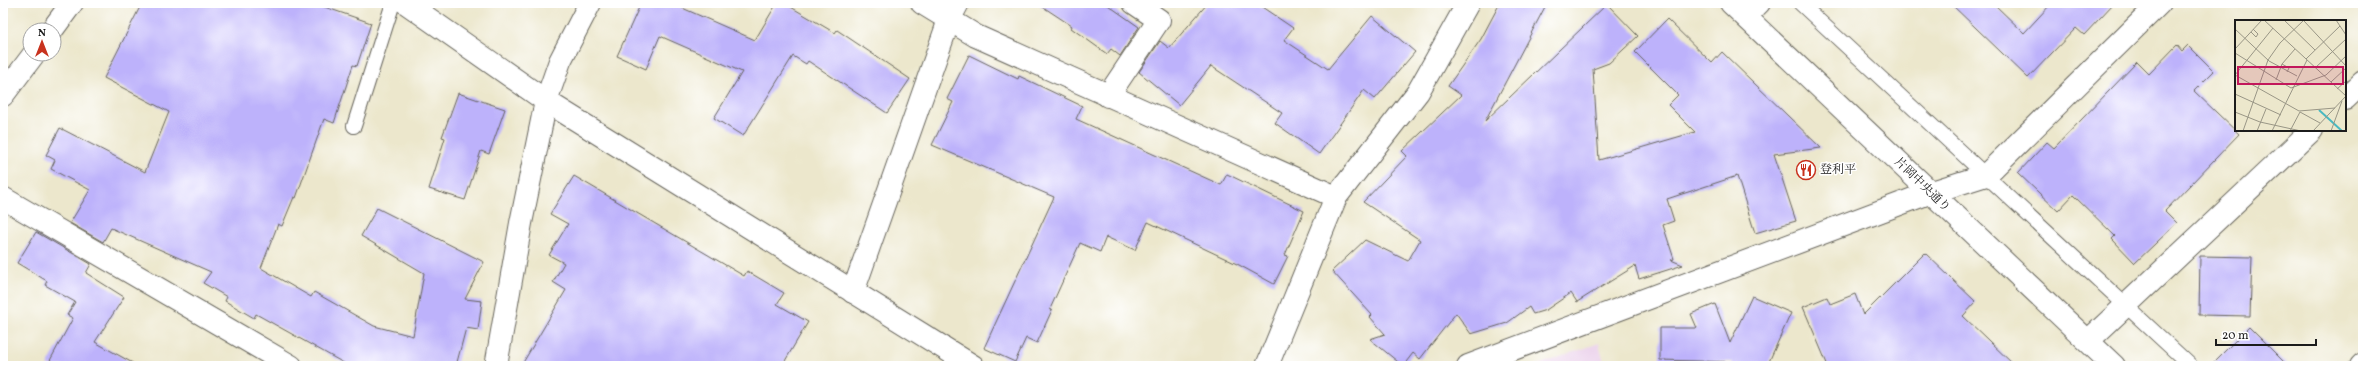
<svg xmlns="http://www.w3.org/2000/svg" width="2366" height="369" viewBox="0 0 2366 369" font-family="Vollkorn,'Noto Serif JP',serif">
<rect width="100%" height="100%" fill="#fff"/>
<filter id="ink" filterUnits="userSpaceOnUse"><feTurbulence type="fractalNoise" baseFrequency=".025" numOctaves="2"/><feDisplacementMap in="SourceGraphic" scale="8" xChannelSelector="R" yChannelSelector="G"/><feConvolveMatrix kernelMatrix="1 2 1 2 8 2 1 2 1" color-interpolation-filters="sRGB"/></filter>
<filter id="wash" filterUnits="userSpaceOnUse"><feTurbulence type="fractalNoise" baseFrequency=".012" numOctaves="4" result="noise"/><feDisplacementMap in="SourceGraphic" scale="16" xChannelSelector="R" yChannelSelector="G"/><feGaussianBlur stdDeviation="0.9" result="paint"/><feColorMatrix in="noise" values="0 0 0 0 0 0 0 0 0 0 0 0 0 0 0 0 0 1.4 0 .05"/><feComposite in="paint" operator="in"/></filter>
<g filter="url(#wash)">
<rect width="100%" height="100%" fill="#ece7cc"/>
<path fill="#ebd1eb" d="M 1599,343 L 1605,366 L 1535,366 Z"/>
<g id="blocks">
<g fill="#bdb2fb">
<path d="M 142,3 L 313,3 L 371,23 L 357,66 L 353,65 L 334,123 L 324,119 L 296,198 L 294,197 L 282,226 L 278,224 L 261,268 L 311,297 L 314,292 L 374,326 L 413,336 L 424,273 L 361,236 L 377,208 L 484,262 L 465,299 L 482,301 L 478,330 L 466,328 L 456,366 L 349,366 L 256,314 L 254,318 L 225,301 L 227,297 L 203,283 L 211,272 L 111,228 L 103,242 L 70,223 L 90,190 L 51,169 L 55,160 L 46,155 L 60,128 L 145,172 L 169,112 L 104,78 Z"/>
<path d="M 641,3 L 671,3 L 755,40 L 777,3 L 784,3 L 835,33 L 837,30 L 910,79 L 887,113 L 808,61 L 806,64 L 793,56 L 743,136 L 714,118 L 742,72 L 660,36 L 646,69 L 617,56 Z"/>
<path d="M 1037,3 L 1105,3 L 1139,27 L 1120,56 L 1111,49 L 1107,54 L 1071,28 L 1072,26 Z"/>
<path d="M 1208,3 L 1256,3 L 1293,28 L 1284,40 L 1328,69 L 1372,16 L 1415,52 L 1375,99 L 1364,90 L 1319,154 L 1275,123 L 1282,113 L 1211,66 L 1179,105 L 1139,72 L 1160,41 L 1169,48 Z"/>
<path d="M 1500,3 L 1547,3 L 1485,121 L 1607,4 L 1638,36 L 1609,63 L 1593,69 L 1599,160 L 1695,132 L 1668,105 L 1678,95 L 1635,52 L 1667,19 L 1712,63 L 1722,52 L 1821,148 L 1774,154 L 1796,221 L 1755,233 L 1737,176 L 1667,199 L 1674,221 L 1663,225 L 1674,259 L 1671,260 L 1683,265 L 1639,279 L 1635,266 L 1577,302 L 1571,293 L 1546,310 L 1533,314 L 1529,307 L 1507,323 L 1471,334 L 1456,313 L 1420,359 L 1413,353 L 1403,366 L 1370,339 L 1385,334 L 1370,317 L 1372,315 L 1332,271 L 1365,240 L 1408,261 L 1420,240 L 1363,202 L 1407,156 L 1402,151 L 1461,95 L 1448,86 L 1481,39 Z"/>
<path d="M 1950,3 L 1993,3 L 2024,33 L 2051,4 L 2050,3 L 2114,3 L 2084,35 L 2076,28 L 2028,78 Z"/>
<path d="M 2177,45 L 2182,51 L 2188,45 L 2214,71 L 2194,91 L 2239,134 L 2165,211 L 2177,223 L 2135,263 L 2112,239 L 2115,236 L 2073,195 L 2058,211 L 2018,173 L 2047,142 L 2054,148 L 2137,62 L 2149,74 Z"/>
<path d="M 969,55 L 1018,79 L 1019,76 L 1082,106 L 1076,119 L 1221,185 L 1227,174 L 1304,211 L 1285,255 L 1288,256 L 1274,284 L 1239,265 L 1148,222 L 1135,250 L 1106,237 L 1100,252 L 1080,243 L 1050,309 L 1052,310 L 1037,343 L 1026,338 L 1015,362 L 984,348 L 1054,197 L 932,145 L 953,102 L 947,99 Z"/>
<path d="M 458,93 L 505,109 L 489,154 L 481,151 L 465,200 L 429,189 L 445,138 L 442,137 Z"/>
<path d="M 574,176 L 744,276 L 747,271 L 784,293 L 777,304 L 808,322 L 782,366 L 521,366 L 566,290 L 553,282 L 564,263 L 549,255 L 568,224 L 550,214 Z"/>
<path d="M 36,232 L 91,264 L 86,273 L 124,297 L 95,342 L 138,366 L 47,366 L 73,318 L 67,315 L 75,302 L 45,285 L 47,281 L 17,263 Z"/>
<path d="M 1925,253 L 1976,302 L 1963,316 L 2015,366 L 1828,366 L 1803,307 L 1827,297 L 1830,304 L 1855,294 L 1863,315 Z"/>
<path d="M 2200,256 L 2252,257 L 2250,316 L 2199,315 Z"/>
<path d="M 1752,296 L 1791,313 L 1767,366 L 1732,366 L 1733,362 L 1660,360 L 1660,328 L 1697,328 L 1691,314 L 1715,304 L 1730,343 Z"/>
<path d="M 2249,327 L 2288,366 L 2210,366 Z"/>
</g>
</g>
</g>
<g filter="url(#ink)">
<use href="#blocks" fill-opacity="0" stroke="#65635a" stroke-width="1"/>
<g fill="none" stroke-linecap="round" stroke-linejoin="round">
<defs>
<g id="service">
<path d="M 1800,3 L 2191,366"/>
<path d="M 354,126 L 393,3"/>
</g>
<g id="minor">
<path d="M 922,3 L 976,36 L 1336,197"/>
<path d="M 1746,16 L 1759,3"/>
<path d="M 52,30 L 72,3"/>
<path d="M 3,95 L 34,54"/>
<path d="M 1108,96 L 1159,20 L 1134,3"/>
<path d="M 2345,99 L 2363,82"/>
<path d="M 1929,193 L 1986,175 L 2160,3"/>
<path d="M 3,198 L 291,366"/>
<path d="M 853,292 L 949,20 L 958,3"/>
<path d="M 2088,341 L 2312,130"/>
<path d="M 496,366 L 521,223 L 546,101 L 560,61 L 590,3"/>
<path d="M 1267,366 L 1336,197 L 1418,92 L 1468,3"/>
<path d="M 2361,366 L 2363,364"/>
</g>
<g id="tertiary">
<path d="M 406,3 L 546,101 L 973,366"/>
<path d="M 1731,3 L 2114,366"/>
<path d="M 1468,366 L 1929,193"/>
</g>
</defs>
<use href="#service" stroke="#65635a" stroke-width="16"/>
<use href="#minor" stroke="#65635a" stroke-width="24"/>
<use href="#tertiary" stroke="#65635a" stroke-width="24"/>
<use href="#service" stroke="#fff" stroke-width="14"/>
<use href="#minor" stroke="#fff" stroke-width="22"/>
<use href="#tertiary" stroke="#fff" stroke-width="22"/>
</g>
</g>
<defs>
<symbol id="restaurant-ring" viewBox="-11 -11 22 22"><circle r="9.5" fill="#fff" stroke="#c8321e" stroke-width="1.5"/><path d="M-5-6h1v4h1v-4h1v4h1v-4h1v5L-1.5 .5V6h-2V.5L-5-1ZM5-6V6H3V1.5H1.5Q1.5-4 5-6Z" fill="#c8321e"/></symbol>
</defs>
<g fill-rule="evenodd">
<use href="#restaurant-ring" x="1795" y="159" width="22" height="22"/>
</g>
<g text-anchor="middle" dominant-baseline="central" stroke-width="3" stroke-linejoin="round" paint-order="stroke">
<g font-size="12" fill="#1c1c1c" stroke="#fff" text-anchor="start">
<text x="1820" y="170">登利平</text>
</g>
<g font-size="12" fill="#1c1c1c" stroke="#fff">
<text transform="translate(1922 185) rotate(44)">片岡中央通り</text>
</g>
</g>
<g transform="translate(2235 20)">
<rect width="111" height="111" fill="#ece7cc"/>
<path fill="none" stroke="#4ab9c1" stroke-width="2" d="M 84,90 L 107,111"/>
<path fill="none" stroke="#999686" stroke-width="1" d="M 29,0 L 111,76 L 78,111M 49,0 L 80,30M 101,0 L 111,15M 69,1 L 111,46M 0,9 L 34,41 L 62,56M 16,12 L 21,17 L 23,14 L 18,9M 0,29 L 27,0M 0,33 L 56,68 L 91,55 L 111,36M 71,39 L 105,6M 47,44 L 54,48 L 52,52M 80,48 L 111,19M 0,55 L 64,91 L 100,88M 0,55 L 38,8M 41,60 L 47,44 L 60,29M 96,62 L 111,48M 102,69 L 111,61M 0,74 L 46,95M 0,92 L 25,102 L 66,111M 65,92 L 85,103M 8,111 L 33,40 L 45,23 L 69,0M 22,111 L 31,89M 37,111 L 72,40M 55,111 L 65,92M 96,111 L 107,81"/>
<path fill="#c2185b" fill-opacity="0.15" stroke="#c2185b" stroke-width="2" d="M 3,47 L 108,47 L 108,64 L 3,64 Z"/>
<rect width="111" height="111" fill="none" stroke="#1c1c1c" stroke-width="2"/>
</g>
<rect width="2366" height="369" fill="none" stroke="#fff" stroke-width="16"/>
<g transform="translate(42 42)"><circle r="19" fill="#ffffff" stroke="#a4a4a4"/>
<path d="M0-3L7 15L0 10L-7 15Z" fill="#c8321e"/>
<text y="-6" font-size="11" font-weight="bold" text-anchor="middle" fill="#1c1c1c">N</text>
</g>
<path d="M2216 339v6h100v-6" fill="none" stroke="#1c1c1c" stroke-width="2"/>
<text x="2222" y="339" font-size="12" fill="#1c1c1c" stroke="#ffffff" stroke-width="3" paint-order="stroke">20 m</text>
</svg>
